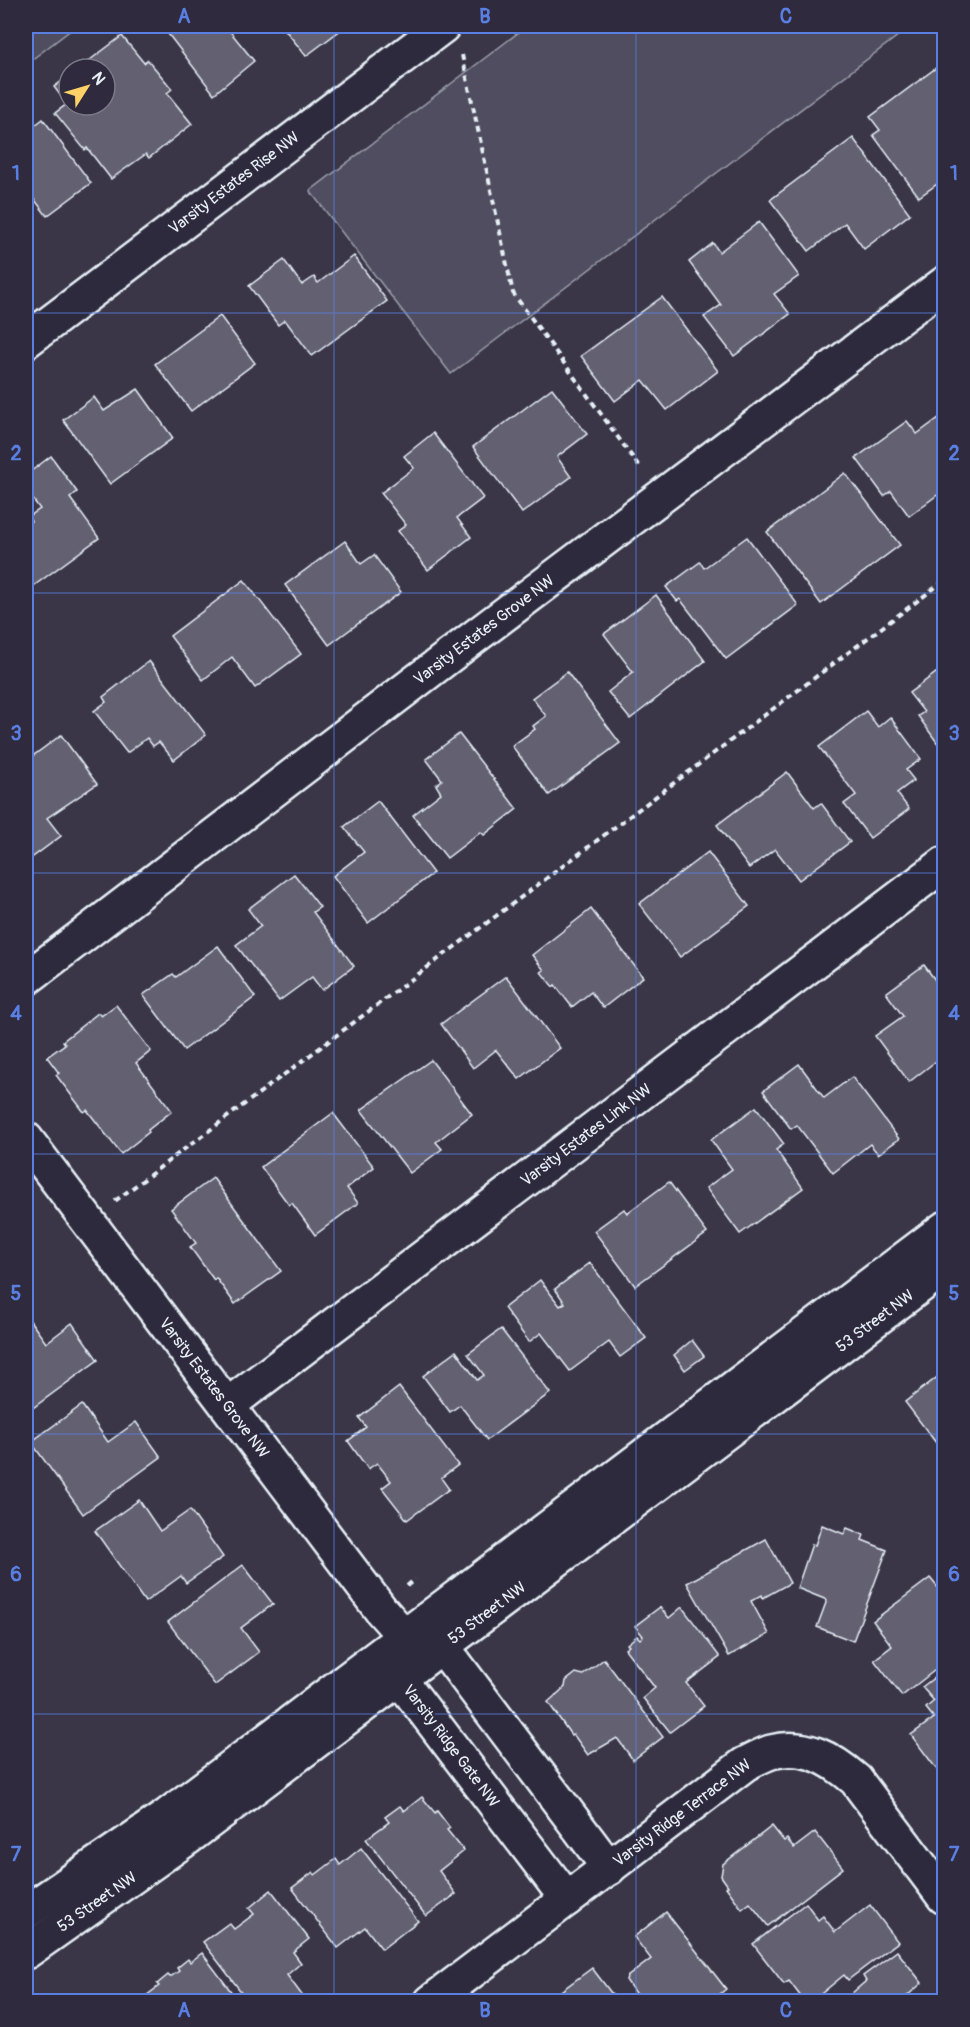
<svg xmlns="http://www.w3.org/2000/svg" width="970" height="2027" viewBox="0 0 970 2027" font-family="Pangolin,sans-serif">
<rect width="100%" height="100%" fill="#3a3648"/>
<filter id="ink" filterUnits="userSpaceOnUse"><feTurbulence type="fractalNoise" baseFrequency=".0167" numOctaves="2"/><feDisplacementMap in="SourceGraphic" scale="12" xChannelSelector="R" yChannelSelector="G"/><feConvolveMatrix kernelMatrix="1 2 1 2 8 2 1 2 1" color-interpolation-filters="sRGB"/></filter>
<g filter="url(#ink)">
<g fill="#504e5f" stroke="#9ca0ac" stroke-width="1.5">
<path d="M 26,26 L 76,26 L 26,64 Z"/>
<path d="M 527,26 L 911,26 L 451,374 L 310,191 Z"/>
</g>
<g fill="#636171" stroke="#e8f1f8" stroke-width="1.5">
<path d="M 162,26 L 232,26 L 228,29 L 254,61 L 214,94 Z"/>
<path d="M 282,26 L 340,26 L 342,29 L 306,56 Z"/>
<path d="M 122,36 L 144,63 L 148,60 L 172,89 L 167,93 L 192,124 L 149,158 L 146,154 L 111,179 L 87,148 L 85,150 L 55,113 L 67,104 L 54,87 L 69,76 L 69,105 L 105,105 L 105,69 L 78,69 Z"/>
<path d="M 944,62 L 944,179 L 919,197 L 873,135 L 880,130 L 870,117 Z"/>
<path d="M 43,119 L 91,183 L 47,216 L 35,200 L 26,207 L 26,132 Z"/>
<path d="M 853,138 L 910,214 L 864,249 L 845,223 L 809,251 L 770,200 Z"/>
<path d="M 759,222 L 799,276 L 774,294 L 790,314 L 734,356 L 704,317 L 721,305 L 689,262 L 713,243 L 719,252 Z"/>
<path d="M 354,256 L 387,301 L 312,356 L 285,320 L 278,325 L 249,286 L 284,260 L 302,285 L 314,277 L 318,283 Z"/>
<path d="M 662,297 L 718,371 L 667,410 L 643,380 L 615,401 L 581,356 Z"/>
<path d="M 220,316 L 255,363 L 191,411 L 155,364 Z"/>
<path d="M 552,388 L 587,434 L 557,457 L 571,477 L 522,513 L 473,447 Z"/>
<path d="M 138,389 L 173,438 L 110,484 L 63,420 L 94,397 L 104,411 Z"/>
<path d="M 943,415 L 944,490 L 909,516 L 891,491 L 884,496 L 856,458 L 907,421 L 917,434 Z"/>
<path d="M 433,433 L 483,498 L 457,518 L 471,537 L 428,570 L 398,531 L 406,525 L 381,493 L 414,468 L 404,456 Z"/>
<path d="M 51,456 L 77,492 L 70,498 L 99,538 L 28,590 L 26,587 L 26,525 L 31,521 L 28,517 L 40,509 L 26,490 L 26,475 Z"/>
<path d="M 845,473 L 900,545 L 821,604 L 767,532 Z"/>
<path d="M 747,537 L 798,605 L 726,659 L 680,599 L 677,601 L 666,587 L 700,562 L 704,568 Z"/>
<path d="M 345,541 L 361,564 L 374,555 L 401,592 L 329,645 L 285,585 Z"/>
<path d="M 244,580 L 301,654 L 255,688 L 232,657 L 203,680 L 170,636 Z"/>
<path d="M 656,595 L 705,661 L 630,719 L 608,692 L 633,672 L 604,634 Z"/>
<path d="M 149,661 L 206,735 L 174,760 L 159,742 L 153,746 L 147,738 L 127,753 L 94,711 L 106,702 L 103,697 Z"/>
<path d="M 944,667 L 944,752 L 918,716 L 924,712 L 909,693 Z"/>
<path d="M 567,672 L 620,743 L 549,795 L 512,746 L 535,729 L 533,726 L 546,716 L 532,698 Z"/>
<path d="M 866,711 L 878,727 L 890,717 L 921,759 L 906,770 L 914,780 L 897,793 L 909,809 L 870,838 L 844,804 L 856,795 L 819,747 Z"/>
<path d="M 459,734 L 517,809 L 484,835 L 481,832 L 447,858 L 413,815 L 441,793 L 436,785 L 442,780 L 426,759 Z"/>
<path d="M 61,735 L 97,784 L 47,818 L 61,836 L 26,862 L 26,756 L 31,752 L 34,755 Z"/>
<path d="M 787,772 L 814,808 L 821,803 L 850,842 L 799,880 L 775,849 L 749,868 L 717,825 Z"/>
<path d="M 378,801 L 433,873 L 368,923 L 333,876 L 364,852 L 344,827 Z"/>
<path d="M 708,852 L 749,906 L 680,957 L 639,904 Z"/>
<path d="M 294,874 L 320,907 L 313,912 L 354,966 L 322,990 L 312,977 L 279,1001 L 236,945 L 261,926 L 248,909 Z"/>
<path d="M 591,909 L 643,977 L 603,1008 L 591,992 L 572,1007 L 555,985 L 553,987 L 541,972 L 544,970 L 532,955 Z"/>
<path d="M 218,946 L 255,997 L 184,1050 L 143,995 L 173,974 L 176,977 Z"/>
<path d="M 924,965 L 944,992 L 944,1055 L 909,1082 L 875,1036 L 903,1016 L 886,993 Z"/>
<path d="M 506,976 L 560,1048 L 519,1079 L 496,1050 L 473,1068 L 441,1024 Z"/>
<path d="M 116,1005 L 151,1051 L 136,1063 L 172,1111 L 148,1130 L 149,1132 L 121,1154 L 87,1110 L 84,1112 L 56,1075 L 59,1073 L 47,1057 L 65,1044 L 63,1041 L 98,1013 L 101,1016 Z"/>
<path d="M 431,1060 L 472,1114 L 436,1142 L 442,1149 L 410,1173 L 361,1110 Z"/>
<path d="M 799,1064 L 824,1098 L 852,1077 L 899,1139 L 878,1154 L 870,1144 L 833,1173 L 797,1125 L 791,1129 L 763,1091 Z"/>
<path d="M 756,1107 L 784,1144 L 776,1150 L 803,1188 L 740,1234 L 706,1188 L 732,1169 L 711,1140 Z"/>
<path d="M 333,1113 L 374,1167 L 347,1188 L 358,1203 L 315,1235 L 292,1203 L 289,1205 L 261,1167 Z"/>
<path d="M 213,1178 L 281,1271 L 235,1304 L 216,1278 L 214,1280 L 190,1247 L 196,1243 L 171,1209 Z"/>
<path d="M 669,1182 L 707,1233 L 635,1286 L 594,1231 L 624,1209 L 627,1213 Z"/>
<path d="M 590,1263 L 646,1338 L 620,1357 L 609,1342 L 570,1371 L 541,1333 L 529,1342 L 504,1308 L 540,1280 L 560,1306 L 565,1303 L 555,1289 Z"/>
<path d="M 26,1315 L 46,1343 L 72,1323 L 98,1360 L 26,1413 Z"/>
<path d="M 501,1329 L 550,1393 L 487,1440 L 460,1405 L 450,1412 L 423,1376 L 456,1351 L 477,1380 L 484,1375 L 468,1354 Z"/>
<path d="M 692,1340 L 704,1356 L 685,1370 L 674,1355 Z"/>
<path d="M 944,1372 L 944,1450 L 943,1452 L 905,1402 Z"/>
<path d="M 399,1387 L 458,1465 L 441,1478 L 449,1489 L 407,1520 L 382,1488 L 391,1481 L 377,1463 L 368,1469 L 348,1441 L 366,1427 L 359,1418 Z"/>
<path d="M 82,1405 L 108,1442 L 136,1422 L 161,1457 L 83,1514 L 31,1442 Z"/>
<path d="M 139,1500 L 160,1531 L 190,1510 L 223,1557 L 186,1583 L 181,1576 L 145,1602 L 95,1531 Z"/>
<path d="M 822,1525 L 844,1534 L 847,1528 L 864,1535 L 862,1540 L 887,1550 L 853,1641 L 817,1627 L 827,1600 L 797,1588 L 812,1544 L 815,1545 Z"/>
<path d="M 766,1539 L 790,1583 L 763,1598 L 762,1595 L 751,1601 L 769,1634 L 729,1656 L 687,1583 Z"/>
<path d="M 243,1565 L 273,1604 L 241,1628 L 259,1652 L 215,1685 L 168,1622 Z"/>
<path d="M 930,1578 L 944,1595 L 944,1663 L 902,1696 L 874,1660 L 892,1646 L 873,1621 Z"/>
<path d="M 660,1607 L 669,1618 L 682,1607 L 720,1657 L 686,1683 L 704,1706 L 670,1732 L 643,1698 L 655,1688 L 625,1649 L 629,1646 L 627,1644 L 637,1636 L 640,1639 L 643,1636 L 635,1626 Z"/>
<path d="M 604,1659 L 663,1737 L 633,1760 L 617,1738 L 588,1755 L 573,1734 L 571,1735 L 548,1702 L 565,1687 L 566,1681 L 576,1673 L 583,1675 Z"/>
<path d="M 944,1670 L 944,1779 L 911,1735 L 934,1718 L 926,1708 L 934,1701 L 922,1687 Z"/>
<path d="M 422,1797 L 435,1813 L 437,1811 L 450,1828 L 447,1830 L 464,1851 L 439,1871 L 456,1894 L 426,1916 L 366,1839 L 389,1822 L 385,1817 L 400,1806 L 404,1811 Z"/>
<path d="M 772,1826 L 784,1841 L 787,1839 L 794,1848 L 815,1832 L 843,1868 L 768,1926 L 750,1903 L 742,1909 L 726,1887 L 728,1886 L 721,1876 L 723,1864 Z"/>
<path d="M 361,1848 L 418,1921 L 382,1949 L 365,1927 L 338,1948 L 292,1888 L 313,1872 L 315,1875 L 336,1859 L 340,1865 Z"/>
<path d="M 271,1890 L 309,1939 L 293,1952 L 301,1963 L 287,1975 L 307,2002 L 249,2002 L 203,1942 L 229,1923 L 234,1929 L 254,1914 L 249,1908 Z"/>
<path d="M 806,1903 L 818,1920 L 823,1916 L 835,1932 L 870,1905 L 898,1942 L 848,1980 L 844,1975 L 811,2002 L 805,2002 L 789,1981 L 784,1984 L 753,1944 Z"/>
<path d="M 666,1912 L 726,1989 L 710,2002 L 641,2002 L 626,1980 L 627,1977 L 651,1959 L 634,1937 Z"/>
<path d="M 897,1951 L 922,1983 L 900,2002 L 855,2002 L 857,2000 L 852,1993 L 866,1981 L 863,1976 Z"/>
<path d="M 202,1953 L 239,2002 L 143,2002 L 142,1999 L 159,1986 L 157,1984 L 168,1975 L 170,1977 L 179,1971 L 177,1968 L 188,1959 L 190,1962 Z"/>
<path d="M 592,1968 L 618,2002 L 569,2002 L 561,1991 Z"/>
</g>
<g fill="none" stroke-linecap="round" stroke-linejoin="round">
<defs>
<g id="minor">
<path d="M 26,341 L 443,26"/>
<path d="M 26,979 L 473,638 L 944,284"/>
<path d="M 26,1139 L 381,1610 L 404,1636"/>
<path d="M 228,1405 L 944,864"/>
<path d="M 415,1639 L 442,1646 L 609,1868"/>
<path d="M 403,1649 L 400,1679 L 567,1899"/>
<path d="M 431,2002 L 745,1764 C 753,1760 762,1755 771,1752 C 805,1743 832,1759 856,1780 L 944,1897"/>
</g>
<g id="tertiary">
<path d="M 26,1912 L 168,1815 L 944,1229"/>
<path d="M 26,1952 L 186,1839 L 944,1268"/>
</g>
</defs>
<use href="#minor" stroke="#e8f1f8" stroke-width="38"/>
<use href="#tertiary" stroke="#e8f1f8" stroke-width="38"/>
<g stroke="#e8f1f8" stroke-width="4" stroke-dasharray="6 4.5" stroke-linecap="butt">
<path d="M 462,55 L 513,293 L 641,469"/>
<path d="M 115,1201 L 944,581"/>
<path d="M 407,1586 L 415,1579"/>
</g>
<use href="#minor" stroke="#2f2a3d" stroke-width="33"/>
<use href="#tertiary" stroke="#2f2a3d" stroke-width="33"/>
</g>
</g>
<path fill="none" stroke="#5a7fe2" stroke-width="1.5" stroke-opacity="0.55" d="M 334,26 L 334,2002M 636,26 L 636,2002M 26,313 L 944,313M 26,593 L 944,593M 26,873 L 944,873M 26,1154 L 944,1154M 26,1434 L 944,1434M 26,1714 L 944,1714"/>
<g text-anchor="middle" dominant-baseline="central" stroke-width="5" stroke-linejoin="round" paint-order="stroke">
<g font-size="16" fill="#e8f1f8" stroke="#2f2a3d">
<text transform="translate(234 183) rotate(-37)">Varsity Estates Rise NW</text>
<text transform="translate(484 630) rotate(-37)">Varsity Estates Grove NW</text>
<text transform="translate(586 1135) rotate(-37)">Varsity Estates Link NW</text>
<text transform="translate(875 1321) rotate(-37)">53 Street NW</text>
<text transform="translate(214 1388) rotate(53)">Varsity Estates Grove NW</text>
<text transform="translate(487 1613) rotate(-37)">53 Street NW</text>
<text transform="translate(451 1746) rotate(53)">Varsity Ridge Gate NW</text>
<text transform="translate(682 1813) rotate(-37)">Varsity Ridge Terrace NW</text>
<text transform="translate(97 1902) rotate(-35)">53 Street NW</text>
</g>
</g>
<rect width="970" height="2027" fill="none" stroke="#2f2a3d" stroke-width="66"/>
<g transform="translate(87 87) rotate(53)"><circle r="28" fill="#2f2a3d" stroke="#797a88" stroke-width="1.5"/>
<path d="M0-4.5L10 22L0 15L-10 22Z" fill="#ffd166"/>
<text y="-9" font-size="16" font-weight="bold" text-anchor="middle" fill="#e8f1f8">N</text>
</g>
<rect x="33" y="33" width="904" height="1961" fill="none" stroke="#5a7fe2" stroke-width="2"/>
<g font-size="20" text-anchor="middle" font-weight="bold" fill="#5a7fe2">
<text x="184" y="23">A</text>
<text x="485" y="23">B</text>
<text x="786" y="23">C</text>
<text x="16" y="180">1</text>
<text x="954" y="180">1</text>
<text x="16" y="460">2</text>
<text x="954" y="460">2</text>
<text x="16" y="740">3</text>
<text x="954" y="740">3</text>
<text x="16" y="1020">4</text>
<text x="954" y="1020">4</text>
<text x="16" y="1300">5</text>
<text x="954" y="1300">5</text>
<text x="16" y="1581">6</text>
<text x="954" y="1581">6</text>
<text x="16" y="1861">7</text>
<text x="954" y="1861">7</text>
<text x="184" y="2017">A</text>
<text x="485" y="2017">B</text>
<text x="786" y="2017">C</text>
</g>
</svg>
